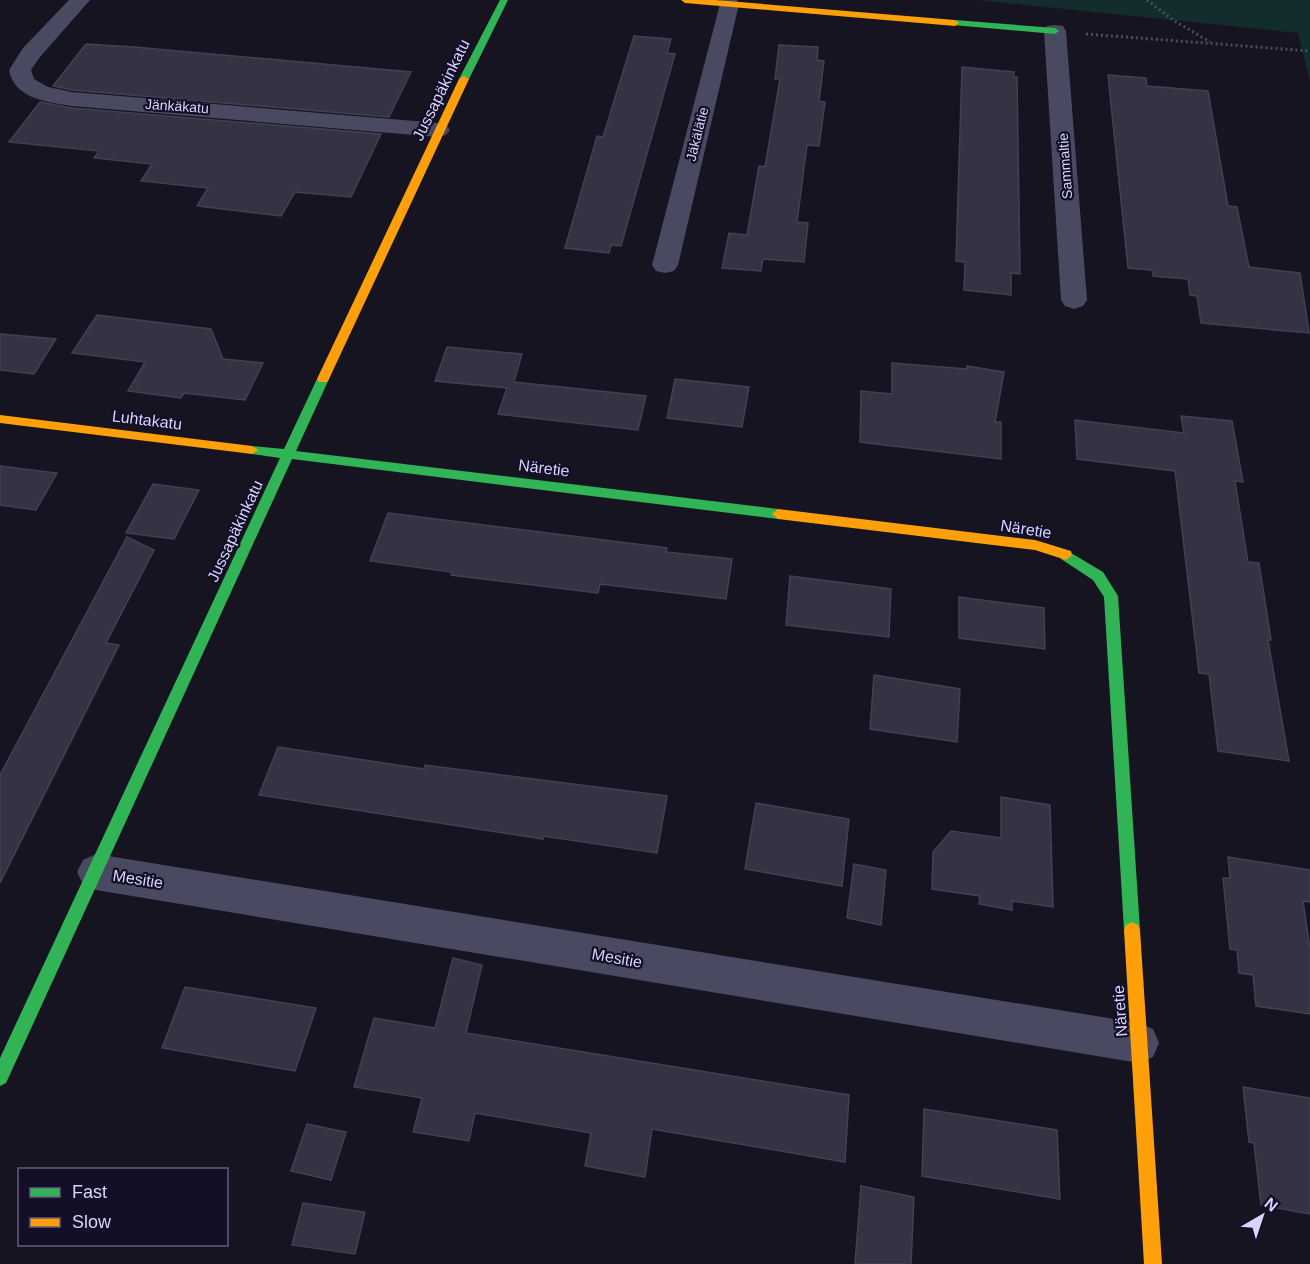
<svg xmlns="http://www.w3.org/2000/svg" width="1310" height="1264" viewBox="0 0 1310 1264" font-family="Arial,sans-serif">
<rect width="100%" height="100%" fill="#161421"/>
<path fill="#132c2d" d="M 976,0 L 1310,0 L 1310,82 L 1298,33 Z"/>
<g fill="#343243" stroke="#433f54" stroke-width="1.5">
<path d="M 634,36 L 671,39 L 667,53 L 675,54 L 621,246 L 611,245 L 609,253 L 565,248 L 597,136 L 603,137 Z"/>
<path d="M 86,44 L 134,47 L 411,72 L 389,117 L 72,90 L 53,86 Z"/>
<path d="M 779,45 L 818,47 L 817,60 L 824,61 L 819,101 L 825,102 L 819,146 L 807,145 L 797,222 L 808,223 L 804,262 L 763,259 L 761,271 L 722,268 L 729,233 L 747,235 L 759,166 L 765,167 L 780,79 L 775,79 Z"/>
<path d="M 962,67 L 1014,72 L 1014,77 L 1017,77 L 1020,274 L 1011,273 L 1011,295 L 964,290 L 965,262 L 956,261 Z"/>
<path d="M 1108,75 L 1146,78 L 1147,86 L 1208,91 L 1228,206 L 1237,207 L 1249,267 L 1300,273 L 1309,333 L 1201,323 L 1197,296 L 1190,295 L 1188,279 L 1153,276 L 1152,270 L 1128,268 Z"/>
<path d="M 40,102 L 72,108 L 381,134 L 351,197 L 295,192 L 281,216 L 197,206 L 208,188 L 141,181 L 152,164 L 94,158 L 99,151 L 9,142 Z"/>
<path d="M 97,315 L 211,329 L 223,359 L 263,363 L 245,400 L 184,393 L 181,398 L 128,391 L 145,362 L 72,353 Z"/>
<path d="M 0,334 L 56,339 L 34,374 L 0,370 Z"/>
<path d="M 447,347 L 522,354 L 514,382 L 646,396 L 638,430 L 498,414 L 507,388 L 435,381 Z"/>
<path d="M 892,363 L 967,369 L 967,366 L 1004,372 L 995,422 L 1001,422 L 1001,459 L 860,442 L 861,391 L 892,394 Z"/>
<path d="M 675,379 L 749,387 L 742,427 L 667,418 Z"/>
<path d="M 1181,416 L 1232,421 L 1243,482 L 1235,481 L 1248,562 L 1259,563 L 1271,640 L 1268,640 L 1289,761 L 1218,751 L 1209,674 L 1199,673 L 1175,471 L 1077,459 L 1075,420 L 1184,433 Z"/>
<path d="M 0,466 L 57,473 L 36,510 L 0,505 Z"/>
<path d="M 153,484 L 199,490 L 174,539 L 126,533 Z"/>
<path d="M 388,513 L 667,548 L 666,552 L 732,559 L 726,599 L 600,584 L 598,593 L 451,575 L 452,572 L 370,561 Z"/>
<path d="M 127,537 L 154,550 L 106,643 L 119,645 L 0,883 L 0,775 Z"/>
<path d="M 790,576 L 891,589 L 889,637 L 786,625 Z"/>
<path d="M 959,597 L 1044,608 L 1045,649 L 959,638 Z"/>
<path d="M 874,675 L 960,689 L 957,742 L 870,729 Z"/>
<path d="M 278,747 L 424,769 L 425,765 L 667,796 L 657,853 L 543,836 L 543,839 L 259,795 Z"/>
<path d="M 1001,797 L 1050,805 L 1053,907 L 1012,901 L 1012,910 L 979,904 L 980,896 L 932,889 L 933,852 L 951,831 L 1001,838 Z"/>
<path d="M 756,803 L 849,819 L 842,886 L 745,869 Z"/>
<path d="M 1228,857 L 1310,870 L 1310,902 L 1303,901 L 1310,949 L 1310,1014 L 1256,1006 L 1253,975 L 1239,973 L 1237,950 L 1230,949 L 1223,878 L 1230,878 Z"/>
<path d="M 854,864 L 886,870 L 881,925 L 847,918 Z"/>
<path d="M 453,958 L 482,965 L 466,1033 L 849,1095 L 845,1162 L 652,1129 L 645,1177 L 585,1166 L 591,1133 L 475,1113 L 469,1141 L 413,1132 L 422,1098 L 354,1087 L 374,1018 L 435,1028 Z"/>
<path d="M 185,987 L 316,1008 L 295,1071 L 162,1048 Z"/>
<path d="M 1243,1087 L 1310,1098 L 1310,1214 L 1261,1205 L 1254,1143 L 1249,1142 Z"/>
<path d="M 924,1109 L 1057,1130 L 1060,1199 L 922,1176 Z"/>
<path d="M 307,1124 L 346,1132 L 331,1180 L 291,1171 Z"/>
<path d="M 861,1186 L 914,1197 L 911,1264 L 855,1264 Z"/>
<path d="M 303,1203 L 365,1212 L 355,1254 L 292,1245 Z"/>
</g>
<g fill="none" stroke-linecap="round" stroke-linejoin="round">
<g stroke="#44505f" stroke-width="3" stroke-dasharray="2 3" stroke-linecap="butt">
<path d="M 1147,0 L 1173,20 L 1210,42"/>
<path d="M 1086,34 L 1310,51"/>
</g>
<g fill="#4a4962" fill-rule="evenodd">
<path d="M 69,0 L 90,0 L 40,57 L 31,70 L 34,79 L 48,87 L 72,92 L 438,123 L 446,125 L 450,130 L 446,135 L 438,137 L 72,106 C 48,102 14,99 9,70 L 23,48 Z"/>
<path d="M 721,0 L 737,0 L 739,4 L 678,265 L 674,271 L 665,273 L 656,271 L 652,265 Z"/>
<path d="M 1055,25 L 1063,26 L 1066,31 L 1087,300 L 1083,306 L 1074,309 L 1065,306 L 1061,300 L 1044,31 L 1047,26 Z"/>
<path d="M 96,854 L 1139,1023 L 1153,1029 L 1159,1043 L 1153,1057 L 1139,1063 L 96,890 L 83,884 L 77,872 L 83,860 Z"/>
</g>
<g fill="#30b455" fill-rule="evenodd">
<path d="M 500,0 L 508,0 L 469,79 L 461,81 L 459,79 Z"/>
<path d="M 955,20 L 1055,28 L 1059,31 L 1055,34 L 952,25 L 952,21 Z"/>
<path d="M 323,375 L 329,379 L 296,451 L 778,509 L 784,514 L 778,519 L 292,459 L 6,1083 L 0,1086 L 0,1058 L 280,458 L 252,454 L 246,450 L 252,446 L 284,449 L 317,379 Z"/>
<path d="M 1066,550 L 1103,572 L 1118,596 L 1140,930 L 1138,935 L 1132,938 L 1126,935 L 1124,930 L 1104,597 L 1093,580 L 1061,559 L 1060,555 L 1061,551 Z"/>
</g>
<g fill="#ff9f0a" fill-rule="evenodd">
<path d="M 681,0 L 715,0 L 955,20 L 959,23 L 955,26 L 685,3 Z"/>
<path d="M 464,76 L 469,79 L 329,379 L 327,382 L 319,382 L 317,379 L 459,79 Z"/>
<path d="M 0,415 L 252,446 L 258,450 L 252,454 L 0,423 Z"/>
<path d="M 778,509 L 1035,540 L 1071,551 L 1072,555 L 1066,560 L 1035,550 L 778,519 L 772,514 Z"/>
<path d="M 1132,922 L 1138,925 L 1140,930 L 1162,1264 L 1144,1264 L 1124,930 L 1126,925 Z"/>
</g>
</g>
<g text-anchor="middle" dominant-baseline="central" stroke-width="4.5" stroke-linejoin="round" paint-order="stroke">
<g font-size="14" fill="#d9d4ff" stroke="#130f26">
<text transform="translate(177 106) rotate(4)">Jänkäkatu</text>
<text transform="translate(697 134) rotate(-76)">Jäkälätie</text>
<text transform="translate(1065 166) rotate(-94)">Sammaltie</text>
</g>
<g font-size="16" fill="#d9d4ff" stroke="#130f26">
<text transform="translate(441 90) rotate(-64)">Jussapäkinkatu</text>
<text transform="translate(147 420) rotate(7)">Luhtakatu</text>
<text transform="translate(544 468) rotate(7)">Näretie</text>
<text transform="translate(1026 529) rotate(9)">Näretie</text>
<text transform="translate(235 531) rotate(-65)">Jussapäkinkatu</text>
<text transform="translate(138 879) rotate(9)">Mesitie</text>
<text transform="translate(617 958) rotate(10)">Mesitie</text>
<text transform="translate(1120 1011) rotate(-94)">Näretie</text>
</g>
</g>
<rect x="18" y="1168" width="210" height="78" fill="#130f26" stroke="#625e7d" stroke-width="1.5"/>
<rect x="30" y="1188" width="30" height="9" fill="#30b455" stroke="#625e7d" stroke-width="1.5"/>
<text x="72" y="1198" font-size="18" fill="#d9d4ff">Fast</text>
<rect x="30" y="1218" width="30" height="9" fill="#ff9f0a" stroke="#625e7d" stroke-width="1.5"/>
<text x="72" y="1228" font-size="18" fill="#d9d4ff">Slow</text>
<g transform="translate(1262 1216) rotate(39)" stroke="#130f26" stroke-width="4.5" paint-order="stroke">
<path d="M0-4.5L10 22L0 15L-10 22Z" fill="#d9d4ff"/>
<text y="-9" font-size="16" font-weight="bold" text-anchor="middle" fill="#d9d4ff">N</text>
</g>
</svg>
